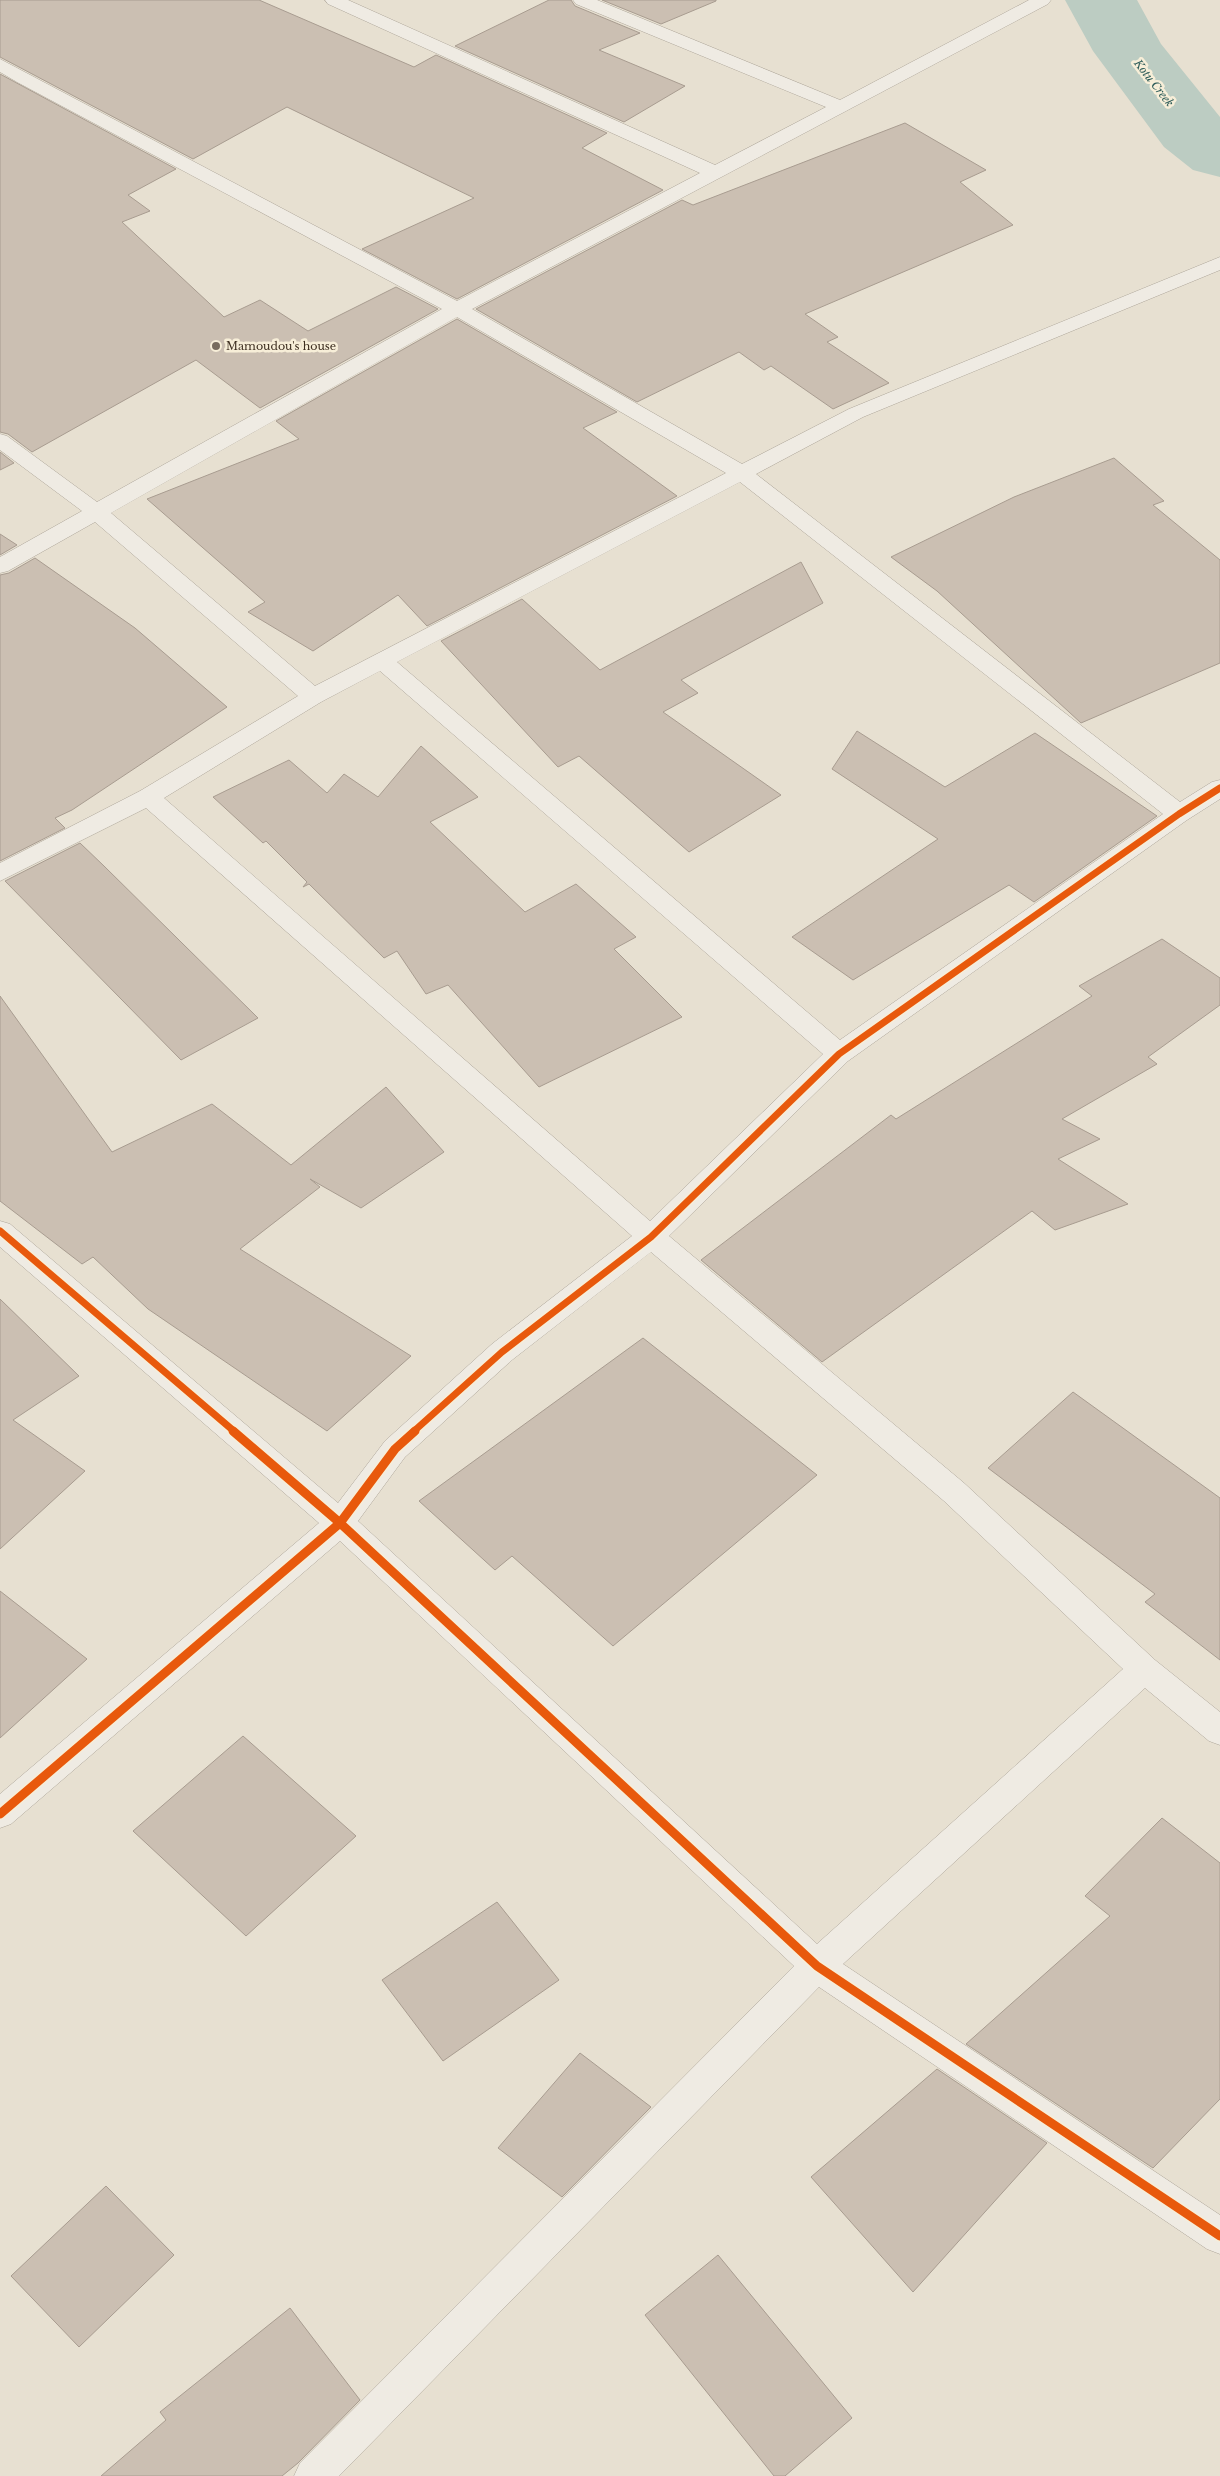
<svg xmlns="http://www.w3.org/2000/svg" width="1220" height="2476" viewBox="0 0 1220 2476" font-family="'Libre Baskerville',serif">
<rect width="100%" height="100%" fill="#e7e0d1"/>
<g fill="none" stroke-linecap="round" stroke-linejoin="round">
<path fill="#bcccc2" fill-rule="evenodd" d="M 1065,0 L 1137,0 L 1161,44 L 1220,117 L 1220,177 L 1193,170 L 1164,147 L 1093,51 Z"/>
</g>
<g fill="#cbbfb2" stroke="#a89c90">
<path d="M 0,0 L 259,0 L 414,67 L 436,55 L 607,133 L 582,148 L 663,190 L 457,299 L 362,249 L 474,198 L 287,107 L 193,159 L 0,57 Z"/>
<path d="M 549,0 L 571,0 L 575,6 L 640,33 L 599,50 L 685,86 L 624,122 L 455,46 Z"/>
<path d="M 602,0 L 716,0 L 716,1 L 661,24 Z"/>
<path d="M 0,74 L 176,169 L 128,195 L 150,211 L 122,222 L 224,317 L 260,300 L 308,331 L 396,287 L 438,309 L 260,408 L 196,360 L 32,452 L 8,434 L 0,432 Z"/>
<path d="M 905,123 L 986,170 L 960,182 L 1013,225 L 805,314 L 838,337 L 827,342 L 889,383 L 833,409 L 771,366 L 764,370 L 739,352 L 637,402 L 476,309 L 682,200 L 693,205 Z"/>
<path d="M 457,319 L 617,412 L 583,428 L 677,496 L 427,626 L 398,595 L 313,651 L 248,612 L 265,602 L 147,499 L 299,439 L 276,421 Z"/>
<path d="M 0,452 L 14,463 L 0,470 Z"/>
<path d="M 1114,458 L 1164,501 L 1153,505 L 1220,560 L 1220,663 L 1081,723 L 937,591 L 891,557 L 1014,497 Z"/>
<path d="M 0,534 L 17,545 L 0,555 Z"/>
<path d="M 35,558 L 135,628 L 227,707 L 72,810 L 55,818 L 65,828 L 0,861 L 0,575 L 9,573 Z"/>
<path d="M 801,562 L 823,603 L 681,680 L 698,693 L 663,712 L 781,795 L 689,852 L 579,756 L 558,767 L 441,641 L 522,599 L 600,670 Z"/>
<path d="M 857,731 L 945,787 L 1035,733 L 1157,816 L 1034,902 L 1009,885 L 853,980 L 792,937 L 938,839 L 832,769 Z"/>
<path d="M 421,746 L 478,797 L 430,822 L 525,912 L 576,884 L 636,937 L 614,949 L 682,1017 L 539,1087 L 448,985 L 426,994 L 397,951 L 384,958 L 309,884 L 303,887 L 307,882 L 266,841 L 263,843 L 213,797 L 289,760 L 327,793 L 344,774 L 378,797 Z"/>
<path d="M 80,843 L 104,866 L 258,1018 L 181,1060 L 5,881 Z"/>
<path d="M 1162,939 L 1220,978 L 1220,1005 L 1148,1057 L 1157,1064 L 1062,1119 L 1100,1139 L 1058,1159 L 1128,1204 L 1055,1230 L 1032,1211 L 822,1362 L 701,1260 L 891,1115 L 896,1119 L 1092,996 L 1079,986 Z"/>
<path d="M 0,996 L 112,1152 L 212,1104 L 291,1165 L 386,1087 L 444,1152 L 361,1208 L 310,1179 L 320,1187 L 240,1249 L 411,1356 L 327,1431 L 148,1309 L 93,1257 L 82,1264 L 0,1201 Z"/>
<path d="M 0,1299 L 79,1376 L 13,1420 L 85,1471 L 0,1549 Z"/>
<path d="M 643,1338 L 817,1475 L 613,1646 L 512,1556 L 495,1570 L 419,1501 Z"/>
<path d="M 1073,1392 L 1220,1498 L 1220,1660 L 1145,1602 L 1155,1594 L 988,1468 Z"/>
<path d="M 0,1591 L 87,1659 L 0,1738 Z"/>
<path d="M 243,1736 L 356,1836 L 246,1936 L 133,1831 Z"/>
<path d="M 1162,1818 L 1220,1863 L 1220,2099 L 1153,2168 L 966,2044 L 1110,1916 L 1085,1896 Z"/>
<path d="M 497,1902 L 559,1980 L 443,2061 L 382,1980 Z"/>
<path d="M 580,2053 L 651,2107 L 562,2197 L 498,2148 Z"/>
<path d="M 937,2069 L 1047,2143 L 913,2292 L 811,2177 Z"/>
<path d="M 106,2186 L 174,2255 L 79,2347 L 11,2276 Z"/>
<path d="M 718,2255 L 852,2418 L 785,2476 L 774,2476 L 645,2315 Z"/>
<path d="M 290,2308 L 360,2400 L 298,2463 L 282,2476 L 101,2476 L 166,2420 L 160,2412 Z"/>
</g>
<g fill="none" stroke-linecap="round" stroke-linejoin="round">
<defs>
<path id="minor" d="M 325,0 L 348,0 L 715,165 L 826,107 L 576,4 L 573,0 L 597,0 L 840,100 L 1029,0 L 1051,0 L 1048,4 L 472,309 L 742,464 L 849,409 L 1220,257 L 1220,270 L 863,417 L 756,474 L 1180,802 L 1212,782 L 1220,780 L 1220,799 L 1187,820 L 848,1061 L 669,1236 L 964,1483 L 1155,1660 L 1220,1712 L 1220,1745 L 1209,1741 L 1145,1688 L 843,1964 L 1220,2215 L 1220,2254 L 1207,2249 L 819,1987 L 339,2476 L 294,2476 L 300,2463 L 794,1966 L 340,1541 L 11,1824 L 0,1828 L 0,1794 L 319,1523 L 0,1247 L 0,1221 L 10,1224 L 338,1503 L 385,1441 L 492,1344 L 632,1236 L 146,808 L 0,881 L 0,863 L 140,791 L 298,696 L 95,522 L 8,571 L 0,573 L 0,557 L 82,511 L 0,450 L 0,434 L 7,436 L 97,502 L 442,309 L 17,82 L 0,72 L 0,59 L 457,301 L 700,173 L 328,4 ZM 457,317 L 726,473 L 315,686 L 111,513 ZM 740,482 L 1163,814 L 840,1040 L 397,662 ZM 380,671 L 823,1054 L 650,1221 L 164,798 L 321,702 ZM 651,1252 L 944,1501 L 1123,1669 L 817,1944 L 358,1521 L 405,1457 L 512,1360 Z"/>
</defs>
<use href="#minor" stroke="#ada599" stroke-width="1"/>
<use href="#minor" fill="#efebe3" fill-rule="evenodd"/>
<defs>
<g id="cycleway-far1">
<path d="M 0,1231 L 235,1432"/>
<path d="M 413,1432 L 502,1352 L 651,1237 L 839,1054 L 1179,814 L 1220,788"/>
</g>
<g id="cycleway">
<path d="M 233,1431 L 340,1523 L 817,1966 L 1220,2236"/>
<path d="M 0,1814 L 340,1523 L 395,1449 L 415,1431"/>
</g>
</defs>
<use href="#cycleway-far1" stroke="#f7eed8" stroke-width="10"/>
<use href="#cycleway" stroke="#f7eed8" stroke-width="12"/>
<use href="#cycleway-far1" stroke="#e8590c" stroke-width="7"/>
<use href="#cycleway" stroke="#e8590c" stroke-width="9"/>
</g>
<circle fill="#786c5e" stroke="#f7eed8" stroke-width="2" cx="216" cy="346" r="5"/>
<g text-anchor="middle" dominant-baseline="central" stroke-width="5" stroke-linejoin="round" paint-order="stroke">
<g font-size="11" font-style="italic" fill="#2f5d5a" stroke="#f7eed8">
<text transform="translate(1154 83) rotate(52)">Kotu Creek</text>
</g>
<g font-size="11" fill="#3d2e20" stroke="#f7eed8" text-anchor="start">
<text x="226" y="346">Mamoudou's house</text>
</g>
</g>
</svg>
